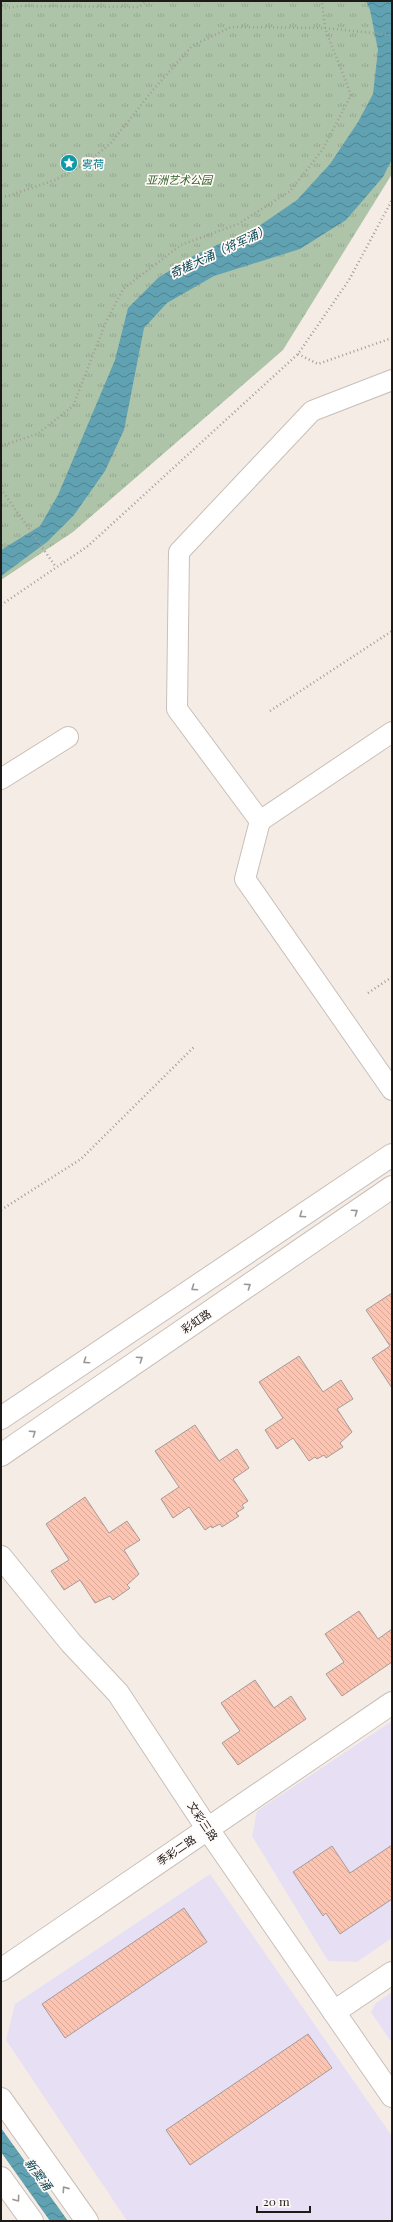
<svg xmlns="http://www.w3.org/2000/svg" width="393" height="2222" viewBox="0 0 393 2222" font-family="'Playfair Display','Noto Sans SC',serif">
<defs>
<pattern id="park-tufts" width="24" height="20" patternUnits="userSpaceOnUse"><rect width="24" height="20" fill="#adc4a8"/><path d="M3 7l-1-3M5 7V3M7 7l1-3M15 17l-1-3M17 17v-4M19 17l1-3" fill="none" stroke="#94a890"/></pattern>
<pattern id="water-waves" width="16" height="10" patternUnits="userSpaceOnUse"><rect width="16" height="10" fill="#61a2b2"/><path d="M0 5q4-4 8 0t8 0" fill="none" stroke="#4f8390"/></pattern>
<pattern id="building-back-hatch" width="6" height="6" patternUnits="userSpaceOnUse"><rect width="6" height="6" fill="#fdc4b1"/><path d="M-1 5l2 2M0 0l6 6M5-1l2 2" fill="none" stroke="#d8a898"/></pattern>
</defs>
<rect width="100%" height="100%" fill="#f6ece6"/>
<g fill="#e7e0f5">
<path d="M 392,1721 L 392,1938 L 357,1962 L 328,1961 L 252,1836 L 257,1811 Z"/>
<path d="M 210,1874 L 392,2136 L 392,2221 L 127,2221 L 6,2040 L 15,2004 Z"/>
<path d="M 392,1992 L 392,2043 L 371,2012 L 376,2003 Z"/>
</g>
<path fill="url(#park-tufts)" d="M 1,1 L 392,1 L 392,174 L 283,350 L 73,532 L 1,580 Z"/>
<g fill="url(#water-waves)">
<path d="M 366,1 L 392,1 L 392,159 L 383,177 L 346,220 L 300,249 L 214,276 L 167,303 L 144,328 L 124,430 L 105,471 L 74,515 L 47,542 L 1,576 L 1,550 L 40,526 L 58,495 L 115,360 L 128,308 L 158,278 L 193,256 L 259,226 L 297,200 L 330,164 L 358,122 L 373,94 L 378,50 L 370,10 Z"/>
<path d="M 1,2128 L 68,2221 L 50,2221 L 1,2152 Z"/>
</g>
<g fill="url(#building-back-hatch)" stroke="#a69b98">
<path d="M 392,1293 L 392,1388 L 372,1358 L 390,1346 L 366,1310 Z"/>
<path d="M 299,1356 L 323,1392 L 341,1380 L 353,1399 L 337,1409 L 352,1432 L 340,1443 L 343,1447 L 326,1458 L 324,1455 L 317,1459 L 315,1457 L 309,1461 L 293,1438 L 277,1449 L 265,1430 L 283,1418 L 259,1382 Z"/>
<path d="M 195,1425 L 219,1461 L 237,1449 L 249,1468 L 233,1479 L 248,1501 L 242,1505 L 244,1508 L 236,1513 L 239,1516 L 222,1527 L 220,1524 L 212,1528 L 211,1526 L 205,1530 L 189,1507 L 173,1518 L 161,1499 L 179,1487 L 155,1451 Z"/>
<path d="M 85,1497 L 109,1533 L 127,1521 L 140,1540 L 124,1550 L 139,1574 L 127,1585 L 130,1588 L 113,1600 L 110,1596 L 95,1603 L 80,1580 L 64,1590 L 51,1571 L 69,1560 L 46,1524 Z"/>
<path d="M 359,1611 L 378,1639 L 392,1629 L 392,1662 L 342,1696 L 326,1674 L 344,1662 L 325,1634 Z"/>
<path d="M 255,1680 L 274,1708 L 291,1696 L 306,1719 L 238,1765 L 222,1743 L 240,1731 L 221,1703 Z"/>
<path d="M 392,1845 L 392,1899 L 340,1934 L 326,1913 L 323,1916 L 293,1872 L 332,1846 L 350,1873 Z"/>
<path d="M 184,1908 L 207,1942 L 65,2038 L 42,2004 Z"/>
<path d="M 308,2034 L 332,2068 L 190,2165 L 166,2130 Z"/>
</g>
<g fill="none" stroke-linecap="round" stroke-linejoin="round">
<defs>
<g id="minor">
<path d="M 392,380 L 312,411 L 179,552 L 177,709 L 260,821 L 245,879 L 392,1090"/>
<path d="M 1,779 L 68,737"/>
<path d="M 260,821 L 392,732"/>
</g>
<g id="tertiary">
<path d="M 1,1418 L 392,1155"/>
<path d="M 1,1455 L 392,1187"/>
<path d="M 1,1557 L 71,1643 L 118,1693 L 207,1828 L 392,2096"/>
<path d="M 1,1970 L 392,1703"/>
<path d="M 334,2012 L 392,1973"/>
</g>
<g id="secondary">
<path d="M 1,2099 L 87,2221"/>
<path d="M 1,2178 L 32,2221"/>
</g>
</defs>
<use href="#minor" stroke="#c9bfb9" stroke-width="22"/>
<use href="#tertiary" stroke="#c9bfb9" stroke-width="24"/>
<use href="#secondary" stroke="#c9bfb9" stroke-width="24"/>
<g stroke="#a49c98" stroke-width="2.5" stroke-dasharray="1 3" stroke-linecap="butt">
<path d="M 1,9 L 20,6 L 139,7 L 147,1"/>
<path d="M 1,197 L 8,196 L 55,180 L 85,164 L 110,144 L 153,90 L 192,46 L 231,27 L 325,28 L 392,35"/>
<path d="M 298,354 L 318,364 L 392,338"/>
<path d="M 1,446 L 37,434 L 73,406 L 105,324 L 123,289 L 181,245 L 238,224 L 290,191 L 323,149 L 351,95 L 325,28 L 322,1"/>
<path d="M 1,489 L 56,567"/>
<path d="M 1,605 L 88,546 L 298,354 L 349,280 L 392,200"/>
<path d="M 270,711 L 392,631"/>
<path d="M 368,993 L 392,977"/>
<path d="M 1,1210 L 81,1159 L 195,1046"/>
</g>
<use href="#minor" stroke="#fff" stroke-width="20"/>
<use href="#tertiary" stroke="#fff" stroke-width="22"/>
<use href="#secondary" stroke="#fff" stroke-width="22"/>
</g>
<defs><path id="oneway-chevron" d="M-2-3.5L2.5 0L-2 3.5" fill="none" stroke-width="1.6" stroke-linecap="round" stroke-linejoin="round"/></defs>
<g stroke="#9a9897">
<use href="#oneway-chevron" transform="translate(355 1212) rotate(-34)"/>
<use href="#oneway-chevron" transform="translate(302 1215) rotate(146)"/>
<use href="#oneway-chevron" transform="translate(248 1286) rotate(-34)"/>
<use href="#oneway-chevron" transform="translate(194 1288) rotate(146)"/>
<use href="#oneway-chevron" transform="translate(140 1359) rotate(-34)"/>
<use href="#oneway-chevron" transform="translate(86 1361) rotate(146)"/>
<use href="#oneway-chevron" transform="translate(33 1433) rotate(-34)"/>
<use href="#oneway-chevron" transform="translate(65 2189) rotate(-125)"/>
<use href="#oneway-chevron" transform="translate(17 2199) rotate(54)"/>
</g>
<defs>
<symbol id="sight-disc" viewBox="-11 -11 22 22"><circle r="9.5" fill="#0f9aa8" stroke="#fffaf8"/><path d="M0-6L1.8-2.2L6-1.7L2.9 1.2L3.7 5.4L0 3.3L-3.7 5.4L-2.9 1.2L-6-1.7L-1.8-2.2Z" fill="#fff"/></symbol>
</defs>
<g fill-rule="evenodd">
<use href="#sight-disc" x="59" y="153" width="20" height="20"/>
</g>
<g text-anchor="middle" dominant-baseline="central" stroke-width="3.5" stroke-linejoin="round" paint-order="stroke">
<g font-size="11" fill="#0d838f" stroke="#fffaf8" text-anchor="start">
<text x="82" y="163">雾荷</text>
</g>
<g font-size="11" font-style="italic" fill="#33622a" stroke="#fffaf8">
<text x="179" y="179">亚洲艺术公园</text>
</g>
<g font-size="11" fill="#1e1a18" stroke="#fffaf8">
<text transform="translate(196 1321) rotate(-34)">彩虹路</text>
<text transform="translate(203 1821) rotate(56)">文彩三路</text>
<text transform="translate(176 1850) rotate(-34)">季彩二路</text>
</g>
<g font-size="12" font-style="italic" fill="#084551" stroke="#fffaf8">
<text transform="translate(219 251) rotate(-25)">奇槎大涌（将军涌）</text>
<text transform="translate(39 2174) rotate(54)">新窦涌</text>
</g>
</g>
<rect width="393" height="2222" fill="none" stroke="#1e1a18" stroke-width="4"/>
<path d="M257 2206v6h53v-6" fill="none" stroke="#1e1a18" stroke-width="2"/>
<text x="263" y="2206" font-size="12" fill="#1e1a18" stroke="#fffaf8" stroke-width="3" paint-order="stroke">20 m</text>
</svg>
